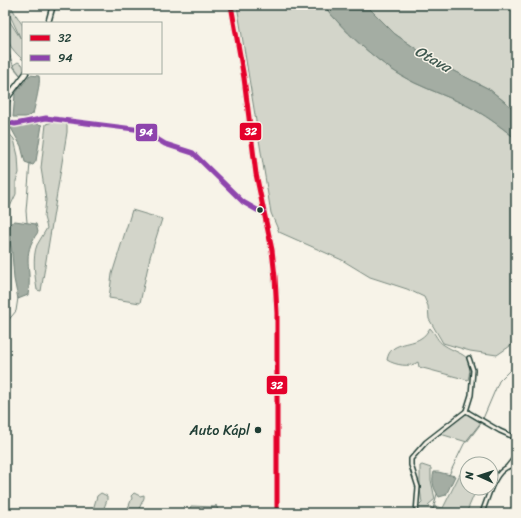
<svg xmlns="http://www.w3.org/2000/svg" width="521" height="518" viewBox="0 0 521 518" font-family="Sriracha,sans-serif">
<rect width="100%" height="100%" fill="#f7f3e8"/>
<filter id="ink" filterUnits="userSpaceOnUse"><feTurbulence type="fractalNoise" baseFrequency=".025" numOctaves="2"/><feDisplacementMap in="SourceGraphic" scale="8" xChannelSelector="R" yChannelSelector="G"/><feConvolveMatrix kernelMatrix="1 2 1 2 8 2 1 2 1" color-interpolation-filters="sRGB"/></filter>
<g filter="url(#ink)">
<g fill="#d3d5ca" stroke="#79897f">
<path d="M 5,5 L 10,5 L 23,26 L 23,60 C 5,43 5,37 5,14 L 21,39 Z"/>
<path d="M 237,5 L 252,5 L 256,8 L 261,5 L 323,5 C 348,35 380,66 415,83 C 432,91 449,97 466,105 C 484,114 500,126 516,139 L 516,342 L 497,355 L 470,351 L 443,343 L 429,319 L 428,306 L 424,297 L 407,289 L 370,277 L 342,260 L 279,232 L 271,213 Z"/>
<path d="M 366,5 L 516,5 L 516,111 L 489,89 L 432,60 L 395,34 Z"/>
<path d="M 18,62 L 23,65 L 24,73 L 21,76 L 13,65 Z"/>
<path d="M 56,121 L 67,123 L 67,132 L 41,291 L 37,290 C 35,277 32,257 37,245 C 40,239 44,234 47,228 L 44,217 L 46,200 L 41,168 L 46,124 Z"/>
<path d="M 5,129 L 14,139 L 18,156 L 19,173 L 16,181 L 16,194 L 9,209 L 5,212 Z"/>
<path d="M 132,210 L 162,219 L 150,257 L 140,303 L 109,298 L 112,274 Z"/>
<path d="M 430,328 C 436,334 437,341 444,345 C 461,356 475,353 468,380 L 419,367 L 418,362 C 410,368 395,365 387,360 C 390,341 410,346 421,338 C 425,336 427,332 430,328 Z"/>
<path d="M 466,412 L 482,422 L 467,442 L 437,433 Z"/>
<path d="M 422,465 L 431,468 L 431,480 L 435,499 L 428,505 L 433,509 L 432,513 L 417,513 L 418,507 L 422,503 L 420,489 L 420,466 Z"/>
<path d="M 460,474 L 467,476 L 467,488 L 477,488 L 467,511 L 450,509 L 449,513 L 432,513 L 434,506 L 443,508 Z"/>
<path d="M 101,493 L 107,496 L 107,500 L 102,513 L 92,513 L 97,496 Z"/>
<path d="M 134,493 L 140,496 L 144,495 L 144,498 L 137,513 L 126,513 L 132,498 L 131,496 Z"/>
<path d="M 216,505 L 219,513 L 188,513 L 191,506 L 215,507 Z"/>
</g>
<g fill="#a4ada3" stroke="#6f8077">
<path d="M 323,5 L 366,5 L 395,34 L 432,60 L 489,89 L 516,111 L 516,139 C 500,126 484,114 466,105 C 449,97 432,91 415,83 C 380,66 348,35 323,5 Z"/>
<path d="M 30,75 L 39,76 C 41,83 35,105 33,114 L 26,117 L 13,117 L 15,94 Z"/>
<path d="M 30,122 L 42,125 L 36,161 L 33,165 L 25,162 L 21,146 L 11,128 Z"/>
<path d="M 15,221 L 36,224 L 38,232 C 20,257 33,267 28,295 L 18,299 L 14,279 L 12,253 L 8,231 L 11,223 Z"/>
<path d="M 434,472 L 438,472 L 455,476 L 446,495 L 439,497 C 434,489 431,482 434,472 Z"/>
</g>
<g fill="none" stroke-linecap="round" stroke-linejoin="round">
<g stroke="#6f8077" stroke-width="1">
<path d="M 5,41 L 14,68 L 21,76"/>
<path d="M 27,222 L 26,211 L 30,163"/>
<path d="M 5,328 L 7,322 L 16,311 L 18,298"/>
<path d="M 449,475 L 464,444 L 482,421 L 499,381 L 516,364"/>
<path d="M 432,513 L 437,494"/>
</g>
<defs>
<g id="street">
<path d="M 5,111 L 8,98"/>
<path d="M 5,122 L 15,124 L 46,118 L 142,130 L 165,144 L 193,153 L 243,202 L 257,210 L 263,211"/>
<path d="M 466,411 L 500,431 L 516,438"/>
<path d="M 508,466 L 516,456"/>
<path d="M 491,488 C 497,475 502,467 516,464"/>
<path d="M 277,510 L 283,513"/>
<path d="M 416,513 L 418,487 L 411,465 L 411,459 L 426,442 L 466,411 L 471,395 L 473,370 L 469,358"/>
<path d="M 482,513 L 491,488"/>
</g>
<g id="secondary">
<path d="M 231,5 L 244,78 L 256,174 L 272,250 L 275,277 L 277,313 L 277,513"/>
<path d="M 48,23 L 53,5"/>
<path d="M 5,101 L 26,73"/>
</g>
</defs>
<use href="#street" stroke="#1f3d34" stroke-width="6"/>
<use href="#secondary" stroke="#1f3d34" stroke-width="7"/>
<use href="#street" stroke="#f7f3e8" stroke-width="3"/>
<use href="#secondary" stroke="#f7f3e8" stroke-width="4"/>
<defs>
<path id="bus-1" d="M 231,5 L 244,78 L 256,174 L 272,250 L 275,277 L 277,313 L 277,513"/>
<path id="bus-2" d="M 5,122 L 15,124 L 46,118 L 142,130 L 165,144 L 193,153 L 243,202 L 257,210 L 263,211"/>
</defs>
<use href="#bus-1" stroke="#f7f3e8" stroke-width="8"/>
<use href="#bus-2" stroke="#f7f3e8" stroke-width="8"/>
<use href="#bus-1" stroke="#e4002b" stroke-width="5"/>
<use href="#bus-2" stroke="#8e44ad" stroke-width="5"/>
</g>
</g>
<g fill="#1f3d34" stroke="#f7f3e8" stroke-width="1.5">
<circle cx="260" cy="210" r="3.5"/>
<circle cx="258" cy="430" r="4"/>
</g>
<g text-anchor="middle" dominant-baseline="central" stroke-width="3" stroke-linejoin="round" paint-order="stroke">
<g font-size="14" fill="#1f3d34" stroke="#f7f3e8" text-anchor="end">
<text x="250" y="430">Auto Kápl</text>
</g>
<g font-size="15" font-style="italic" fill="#405950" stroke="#f7f3e8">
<text transform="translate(433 59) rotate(29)">Otava</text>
</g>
</g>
<g stroke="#f7f3e8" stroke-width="1.5">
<rect x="239" y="122" width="23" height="19" rx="4" fill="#e4002b"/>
<rect x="135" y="123" width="23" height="19" rx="4" fill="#8e44ad"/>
<rect x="266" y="375" width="22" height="20" rx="4" fill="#e4002b"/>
</g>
<g font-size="11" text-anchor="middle" font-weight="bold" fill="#fff">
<text x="251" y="135">32</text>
<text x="146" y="136">94</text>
<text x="277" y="389">32</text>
</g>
<rect width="521" height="518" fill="none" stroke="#f7f3e8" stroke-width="20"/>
<rect x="10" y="10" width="501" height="498" fill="none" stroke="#1f3d34" stroke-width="1.5" filter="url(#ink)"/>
<rect x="22" y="22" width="140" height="52" fill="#f7f3e8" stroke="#a1aaa0"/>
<rect x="30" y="35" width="20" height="6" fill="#e4002b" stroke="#a1aaa0"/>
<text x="58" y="42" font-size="12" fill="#1f3d34">32</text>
<rect x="30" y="55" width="20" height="6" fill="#8e44ad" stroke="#a1aaa0"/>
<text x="58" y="62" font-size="12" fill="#1f3d34">94</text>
<g transform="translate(479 476) rotate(273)"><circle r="19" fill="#f7f3e8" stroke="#a1aaa0"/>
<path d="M0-3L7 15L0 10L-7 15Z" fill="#1f3d34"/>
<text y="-6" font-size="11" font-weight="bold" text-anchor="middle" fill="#1f3d34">N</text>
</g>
</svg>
